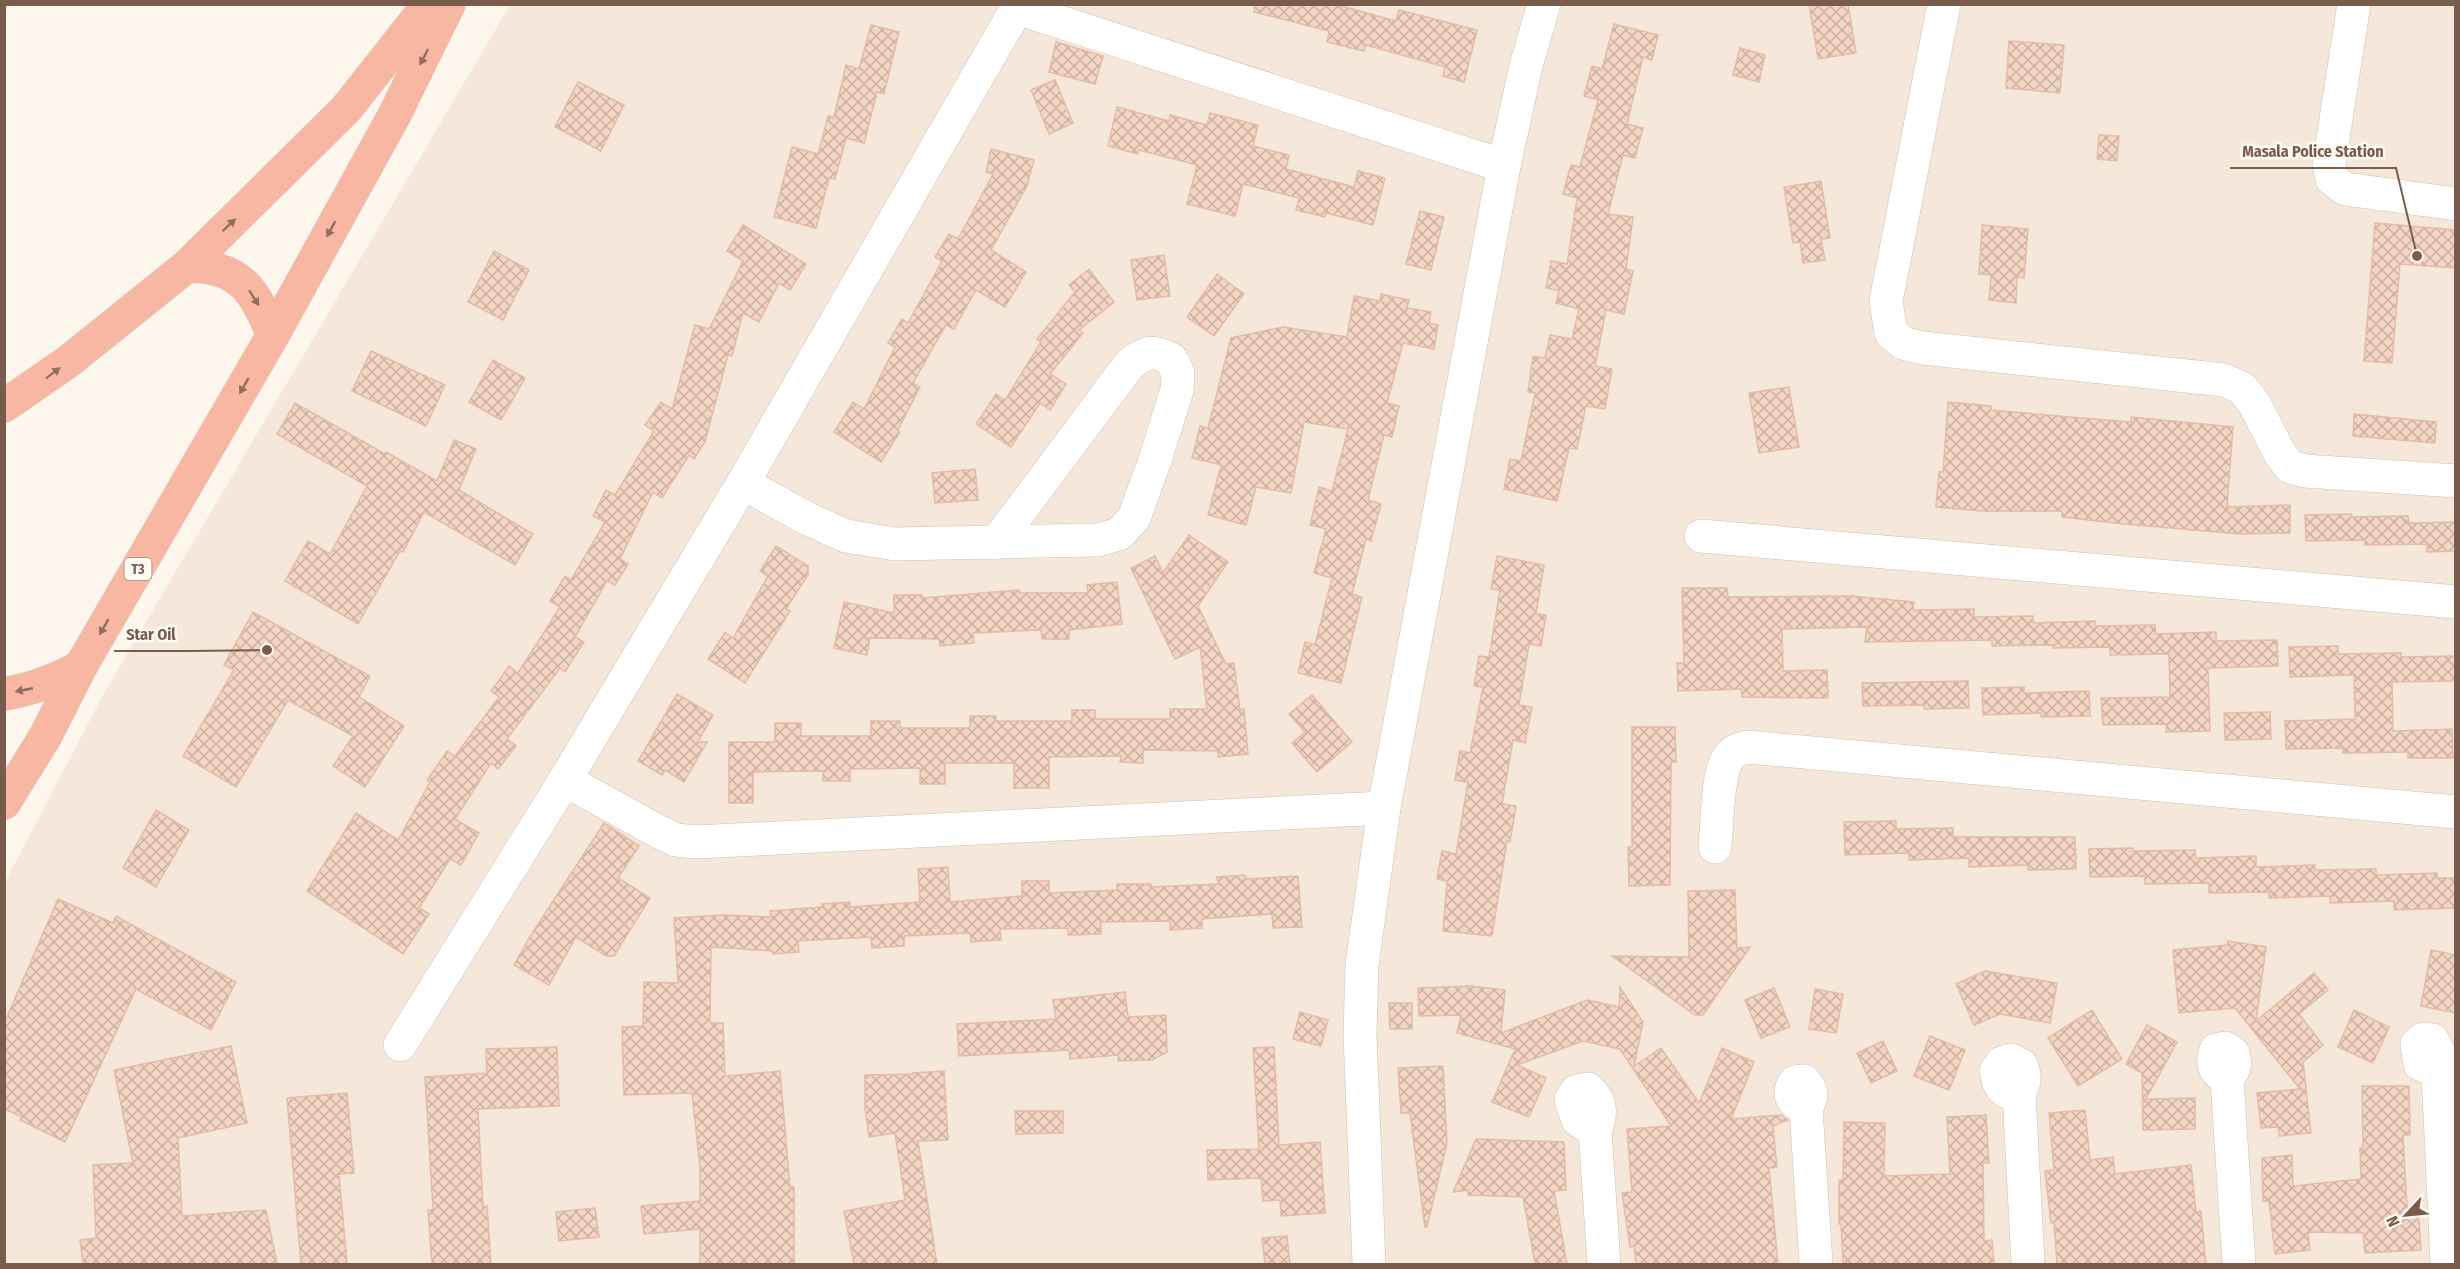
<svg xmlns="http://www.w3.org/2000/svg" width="2460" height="1269" viewBox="0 0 2460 1269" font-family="'Fira Sans Condensed',sans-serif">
<defs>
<pattern id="building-cross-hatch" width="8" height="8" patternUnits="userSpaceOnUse" patternTransform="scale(1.5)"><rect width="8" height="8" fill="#f3d5c3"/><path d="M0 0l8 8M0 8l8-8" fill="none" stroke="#cab0a1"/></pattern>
</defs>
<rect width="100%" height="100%" fill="#fdf6ec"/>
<path fill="#f5e8da" d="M 510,5 L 2455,5 L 2455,1264 L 5,1264 L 5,882 L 104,693 Z"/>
<g fill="url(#building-cross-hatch)" stroke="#e6bba3" stroke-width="1.5">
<path d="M 1255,4 L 1334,4 L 1396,21 L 1399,10 L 1477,30 L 1464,82 L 1443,76 L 1445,67 L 1366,45 L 1364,51 L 1327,42 L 1329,31 L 1254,12 Z"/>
<path d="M 1809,4 L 1848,4 L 1856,53 L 1818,59 Z"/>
<path d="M 1614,24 L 1658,35 L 1652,60 L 1643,57 L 1627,124 L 1643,128 L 1635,158 L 1623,155 L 1608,214 L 1633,217 L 1626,269 L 1633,271 L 1624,314 L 1606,310 L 1595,366 L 1612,369 L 1605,409 L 1586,406 L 1577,449 L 1569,448 L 1557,501 L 1504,489 L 1510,459 L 1521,461 L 1535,393 L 1528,392 L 1533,356 L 1545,358 L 1550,335 L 1572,339 L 1579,309 L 1556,303 L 1559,291 L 1546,288 L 1551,261 L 1567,264 L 1577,198 L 1563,194 L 1571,165 L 1580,167 L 1598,100 L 1584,96 L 1592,66 L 1602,69 Z"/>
<path d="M 871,25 L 899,32 L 884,94 L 877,92 L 864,143 L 846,138 L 835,179 L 829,178 L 816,228 L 774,217 L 792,147 L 818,154 L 828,116 L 834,117 L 846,65 L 859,69 Z"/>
<path d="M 2009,41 L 2064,45 L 2060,93 L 2006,88 Z"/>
<path d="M 1056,42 L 1103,56 L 1095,84 L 1049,72 Z"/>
<path d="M 1740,48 L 1765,55 L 1759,82 L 1733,75 Z"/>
<path d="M 1055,80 L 1073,123 L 1049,134 L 1031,90 Z"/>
<path d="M 578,82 L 624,105 L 601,151 L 555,127 Z"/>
<path d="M 1117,107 L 1169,121 L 1170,115 L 1207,125 L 1210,113 L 1258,125 L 1253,146 L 1289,155 L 1286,169 L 1354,187 L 1358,171 L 1385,178 L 1373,225 L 1326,213 L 1325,217 L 1296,210 L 1299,198 L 1243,184 L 1235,216 L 1187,204 L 1197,165 L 1139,150 L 1138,154 L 1108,146 Z"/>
<path d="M 2099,135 L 2119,136 L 2117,161 L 2097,159 Z"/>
<path d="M 991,149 L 1034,160 L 1027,186 L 991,250 L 1026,272 L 1005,307 L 976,290 L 954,329 L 946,325 L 913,383 L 920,387 L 898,430 L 900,432 L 881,462 L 834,432 L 853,402 L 864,409 L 895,347 L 888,343 L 902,319 L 908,323 L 942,261 L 935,257 L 949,234 L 958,239 L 993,174 L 986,172 Z"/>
<path d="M 1821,181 L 1830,238 L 1821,239 L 1825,260 L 1803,263 L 1800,242 L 1793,243 L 1784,187 Z"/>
<path d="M 1420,211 L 1444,217 L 1431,270 L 1406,264 Z"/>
<path d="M 2375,223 L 2456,230 L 2456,268 L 2400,264 L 2392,363 L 2364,361 Z"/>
<path d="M 743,225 L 806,264 L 790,290 L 779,283 L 759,322 L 743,313 L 732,356 L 728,355 L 705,442 L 694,459 L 689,455 L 662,498 L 653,492 L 620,559 L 628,564 L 615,585 L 607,581 L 575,637 L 584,642 L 565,672 L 560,668 L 507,739 L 516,746 L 498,769 L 491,763 L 455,819 L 479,833 L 461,865 L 450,859 L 419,908 L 429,914 L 403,954 L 307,891 L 356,813 L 398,840 L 430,782 L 427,780 L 447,751 L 455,756 L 499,697 L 491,691 L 509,666 L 518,673 L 560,607 L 550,601 L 565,576 L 571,580 L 605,522 L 593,516 L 606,490 L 615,495 L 654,431 L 645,425 L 661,402 L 672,409 L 695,325 L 709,329 L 743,261 L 727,251 Z"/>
<path d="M 1982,225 L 2028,229 L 2024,278 L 2017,277 L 2016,303 L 1989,300 L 1991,275 L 1979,274 Z"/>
<path d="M 494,251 L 529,270 L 503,320 L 468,302 Z"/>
<path d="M 1164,255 L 1170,296 L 1137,300 L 1131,260 Z"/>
<path d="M 1089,269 L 1114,302 L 1079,330 L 1083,333 L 1050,374 L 1066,384 L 1050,410 L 1040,403 L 1011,447 L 976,424 L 996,394 L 1005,400 L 1041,342 L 1037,339 L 1075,292 L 1069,285 Z"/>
<path d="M 1217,274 L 1244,294 L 1214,336 L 1187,317 Z"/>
<path d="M 1381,294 L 1409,300 L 1407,308 L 1431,312 L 1429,323 L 1438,325 L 1434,349 L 1403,343 L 1387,403 L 1399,406 L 1392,437 L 1384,435 L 1368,500 L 1381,504 L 1371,541 L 1366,539 L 1352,594 L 1362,597 L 1341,683 L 1298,673 L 1305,642 L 1315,645 L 1332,578 L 1314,573 L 1326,529 L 1310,525 L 1319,487 L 1332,491 L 1348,429 L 1304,422 L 1291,493 L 1256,487 L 1246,525 L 1208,515 L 1221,465 L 1192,458 L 1200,426 L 1208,428 L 1231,338 L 1283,327 L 1347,337 L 1354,296 L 1380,301 Z"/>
<path d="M 371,351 L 445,385 L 426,426 L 352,391 Z"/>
<path d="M 493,360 L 525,378 L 501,420 L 469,402 Z"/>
<path d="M 1789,387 L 1799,447 L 1759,453 L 1749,393 Z"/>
<path d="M 1948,402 L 1991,406 L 1991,410 L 2070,417 L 2131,422 L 2131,417 L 2233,427 L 2227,507 L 2290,505 L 2290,533 L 2240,534 L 2124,524 L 2062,517 L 2062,511 L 1982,511 L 1936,507 L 1939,472 L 1943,472 Z"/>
<path d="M 295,403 L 385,454 L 386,452 L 437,481 L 454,440 L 476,449 L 459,490 L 533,534 L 515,565 L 424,512 L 403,552 L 400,551 L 358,624 L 285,581 L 308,541 L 330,554 L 367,486 L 277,434 Z"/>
<path d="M 2354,414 L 2436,422 L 2435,443 L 2353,436 Z"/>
<path d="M 975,469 L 978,500 L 935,503 L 932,473 Z"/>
<path d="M 2351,514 L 2351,517 L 2408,516 L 2409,523 L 2456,522 L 2456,551 L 2427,552 L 2427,544 L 2365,545 L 2365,540 L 2306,541 L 2305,515 Z"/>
<path d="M 1189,535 L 1228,562 L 1198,606 L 1226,664 L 1234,663 L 1240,710 L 1244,709 L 1248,754 L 1218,757 L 1218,751 L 1143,750 L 1143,763 L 1120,762 L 1121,756 L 1049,757 L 1049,788 L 1014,788 L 1014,763 L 945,763 L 945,784 L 920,784 L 920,768 L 850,769 L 850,781 L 823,781 L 823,771 L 753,772 L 753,803 L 729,803 L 729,742 L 775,742 L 775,723 L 801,723 L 801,736 L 871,736 L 871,721 L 900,721 L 900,728 L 970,728 L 970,716 L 996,716 L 996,721 L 1072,721 L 1072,710 L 1095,710 L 1095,719 L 1170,719 L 1170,709 L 1207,709 L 1200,647 L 1175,659 L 1131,568 L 1155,556 L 1163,573 Z"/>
<path d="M 776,546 L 808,566 L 808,575 L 786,609 L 790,611 L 745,683 L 708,659 L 725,632 L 733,638 L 768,576 L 760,571 Z"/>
<path d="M 1497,556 L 1544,565 L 1536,614 L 1546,615 L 1541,646 L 1529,644 L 1519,705 L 1532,707 L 1525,743 L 1513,740 L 1502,804 L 1516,806 L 1510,842 L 1507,841 L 1492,936 L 1443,931 L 1447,881 L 1437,879 L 1442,851 L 1456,854 L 1468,782 L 1455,780 L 1460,751 L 1470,753 L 1483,687 L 1474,686 L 1479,656 L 1489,657 L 1500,590 L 1491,589 Z"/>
<path d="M 1117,582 L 1122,624 L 1069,630 L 1069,639 L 1042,639 L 1041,630 L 973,633 L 974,643 L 940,646 L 939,639 L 870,638 L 867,655 L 834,648 L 844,602 L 894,613 L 894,595 L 922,595 L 922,598 L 1019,590 L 1019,593 L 1088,593 L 1087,585 Z"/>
<path d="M 1682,588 L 1727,588 L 1728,597 L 1851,596 L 1914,602 L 1913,610 L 1974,609 L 1974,617 L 2033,616 L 2033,623 L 2095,621 L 2095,626 L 2155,625 L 2156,634 L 2216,632 L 2216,641 L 2277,640 L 2278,666 L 2208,668 L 2210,731 L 2166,732 L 2166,724 L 2103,725 L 2101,698 L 2170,697 L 2169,654 L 2110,655 L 2110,647 L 2053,648 L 2053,645 L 1992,646 L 1992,640 L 1865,642 L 1867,627 L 1782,629 L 1783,671 L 1827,670 L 1828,698 L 1742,697 L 1741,689 L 1678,691 L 1677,663 L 1684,663 Z"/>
<path d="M 253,612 L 370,676 L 359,697 L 404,726 L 365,787 L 333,766 L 353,736 L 288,700 L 236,787 L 183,756 L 234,670 L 224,665 Z"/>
<path d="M 2338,646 L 2338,654 L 2401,653 L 2401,657 L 2456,656 L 2456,681 L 2392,682 L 2393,731 L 2452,729 L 2453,758 L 2408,758 L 2408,752 L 2343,753 L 2343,748 L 2286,749 L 2285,721 L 2355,719 L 2354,675 L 2290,677 L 2289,647 Z"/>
<path d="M 1968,681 L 1969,708 L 1924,709 L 1924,705 L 1863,706 L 1862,683 Z"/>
<path d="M 2024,687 L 2024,693 L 2089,691 L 2090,716 L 2041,717 L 2041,713 L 1983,715 L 1982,688 Z"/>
<path d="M 677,694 L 713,715 L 698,742 L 707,742 L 684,782 L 665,770 L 662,775 L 638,761 Z"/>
<path d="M 1312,695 L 1352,742 L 1317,772 L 1292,743 L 1305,732 L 1289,714 Z"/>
<path d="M 2270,712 L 2271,739 L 2225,740 L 2224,713 Z"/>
<path d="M 1632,727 L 1675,727 L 1676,762 L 1671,762 L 1670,885 L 1629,886 L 1628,847 L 1632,847 Z"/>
<path d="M 156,810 L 189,830 L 156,887 L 123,868 Z"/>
<path d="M 1896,821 L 1896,829 L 1953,828 L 1953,837 L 2075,837 L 2076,869 L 2028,870 L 2028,865 L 1969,867 L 1969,858 L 1909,860 L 1909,853 L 1845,855 L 1844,822 Z"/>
<path d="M 604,823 L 639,846 L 618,878 L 650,898 L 614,956 L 606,956 L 576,937 L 549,985 L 514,965 L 529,938 Z"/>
<path d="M 2133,848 L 2133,851 L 2195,850 L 2196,858 L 2256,856 L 2256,867 L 2315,865 L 2315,870 L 2376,869 L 2376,875 L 2437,873 L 2437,878 L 2456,878 L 2456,908 L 2394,910 L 2394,901 L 2330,903 L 2330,896 L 2269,898 L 2269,892 L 2209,893 L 2209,883 L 2145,884 L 2145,876 L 2090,877 L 2089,849 Z"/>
<path d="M 948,867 L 950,902 L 1022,896 L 1022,881 L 1049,881 L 1049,893 L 1117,890 L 1117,884 L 1151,884 L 1151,887 L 1218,884 L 1217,877 L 1245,875 L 1246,879 L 1298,876 L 1302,927 L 1273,928 L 1272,914 L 1202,919 L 1202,928 L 1170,930 L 1170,921 L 1101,922 L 1101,934 L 1068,935 L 1068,928 L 1000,929 L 1001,940 L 971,942 L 970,933 L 904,936 L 904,946 L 872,948 L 871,937 L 798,941 L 799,952 L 773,954 L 773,951 L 711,947 L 710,1023 L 723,1023 L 725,1076 L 780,1071 L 790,1187 L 794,1187 L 794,1264 L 700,1264 L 700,1229 L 644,1234 L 641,1206 L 700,1201 L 700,1168 L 692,1093 L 624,1095 L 622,1027 L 643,1026 L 644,982 L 678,983 L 674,918 L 723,915 L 771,917 L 770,911 L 822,907 L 822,904 L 850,902 L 850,907 L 920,902 L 918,869 Z"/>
<path d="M 1735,890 L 1737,948 L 1750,947 L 1703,1015 L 1695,1015 L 1612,956 L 1689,957 L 1688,891 Z"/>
<path d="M 58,899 L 113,923 L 116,916 L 236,982 L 211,1030 L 136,989 L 65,1142 L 20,1120 L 22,1117 L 4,1109 L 4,1024 Z"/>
<path d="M 2228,941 L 2266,947 L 2256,1021 L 2314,973 L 2328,990 L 2299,1014 L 2323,1045 L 2303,1062 L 2311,1133 L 2279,1136 L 2278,1127 L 2261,1128 L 2257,1093 L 2300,1089 L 2235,1008 L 2179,1013 L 2173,950 L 2227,945 Z"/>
<path d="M 2431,950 L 2456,955 L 2456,1013 L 2421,1006 Z"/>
<path d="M 1985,971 L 2057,983 L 2050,1023 L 2000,1014 L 1974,1025 L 1956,984 Z"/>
<path d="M 1470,986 L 1505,990 L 1501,1033 L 1587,1000 L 1619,1007 L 1620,987 L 1643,1022 L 1634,1066 L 1661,1048 L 1699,1103 L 1722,1048 L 1754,1062 L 1731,1119 L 1781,1115 L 1788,1120 L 1773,1126 L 1777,1167 L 1769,1168 L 1778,1264 L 1636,1264 L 1634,1246 L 1630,1247 L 1622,1193 L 1632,1192 L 1627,1129 L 1671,1126 L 1620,1049 L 1583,1041 L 1517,1065 L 1546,1078 L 1529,1117 L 1492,1102 L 1515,1049 L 1457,1033 L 1461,1015 L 1419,1016 L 1418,988 Z"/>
<path d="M 1774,988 L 1790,1027 L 1761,1038 L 1745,1000 Z"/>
<path d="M 1815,989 L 1843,994 L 1836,1033 L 1809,1029 Z"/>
<path d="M 1125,992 L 1128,1017 L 1166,1015 L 1167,1052 L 1152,1060 L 1118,1061 L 1118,1055 L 1070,1059 L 1069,1050 L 959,1056 L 957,1024 L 1056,1019 L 1053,1000 Z"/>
<path d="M 1389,1003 L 1412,1003 L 1412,1029 L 1390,1029 Z"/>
<path d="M 2092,1010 L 2122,1059 L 2078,1086 L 2048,1038 Z"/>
<path d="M 2354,1010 L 2389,1027 L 2373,1063 L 2338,1047 Z"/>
<path d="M 1300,1012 L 1328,1020 L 1321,1046 L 1293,1039 Z"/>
<path d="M 2147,1025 L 2177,1042 L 2146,1099 L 2195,1098 L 2195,1129 L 2143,1130 L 2142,1073 L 2126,1064 Z"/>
<path d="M 1930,1036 L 1965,1050 L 1949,1090 L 1914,1076 Z"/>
<path d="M 1883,1041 L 1897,1071 L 1871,1083 L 1857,1053 Z"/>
<path d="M 231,1046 L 247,1123 L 178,1138 L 182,1216 L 266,1210 L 277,1264 L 83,1264 L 80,1240 L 96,1238 L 93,1165 L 133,1163 L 114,1070 Z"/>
<path d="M 557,1047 L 559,1106 L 478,1109 L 483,1207 L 487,1206 L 491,1264 L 432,1264 L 428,1210 L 433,1210 L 425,1077 L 487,1073 L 486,1049 Z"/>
<path d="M 1274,1047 L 1279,1145 L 1320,1142 L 1325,1213 L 1281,1216 L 1280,1200 L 1263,1201 L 1261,1178 L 1208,1180 L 1207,1150 L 1259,1149 L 1253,1048 Z"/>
<path d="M 1443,1066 L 1447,1144 L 1427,1227 L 1425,1227 L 1410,1113 L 1401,1113 L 1398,1068 Z"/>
<path d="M 944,1071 L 948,1140 L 918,1141 L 937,1264 L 854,1264 L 844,1211 L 905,1200 L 895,1133 L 869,1137 L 865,1108 L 865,1075 L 913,1074 L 913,1073 Z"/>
<path d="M 2362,1086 L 2409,1086 L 2410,1135 L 2403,1135 L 2407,1207 L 2418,1206 L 2421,1250 L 2365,1253 L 2363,1233 L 2308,1232 L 2310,1250 L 2275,1254 L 2269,1201 L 2263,1201 L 2262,1158 L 2292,1155 L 2293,1186 L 2361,1179 L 2360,1148 L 2363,1148 Z"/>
<path d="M 347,1093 L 354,1173 L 339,1174 L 347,1264 L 301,1264 L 287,1098 Z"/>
<path d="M 2085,1110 L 2090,1160 L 2113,1157 L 2115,1174 L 2191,1165 L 2196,1212 L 2201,1211 L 2206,1264 L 2057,1264 L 2054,1222 L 2051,1223 L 2045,1171 L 2054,1170 L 2049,1113 Z"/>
<path d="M 1015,1111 L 1063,1111 L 1063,1133 L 1016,1134 Z"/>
<path d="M 1986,1115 L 1989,1163 L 1983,1163 L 1984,1241 L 1992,1240 L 1994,1264 L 1843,1264 L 1841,1224 L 1839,1224 L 1839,1180 L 1843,1180 L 1844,1122 L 1885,1123 L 1884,1176 L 1950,1174 L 1947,1117 Z"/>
<path d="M 1476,1139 L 1564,1142 L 1566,1190 L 1554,1191 L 1567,1264 L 1535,1264 L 1523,1197 L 1468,1195 L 1468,1190 L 1453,1192 Z"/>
<path d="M 595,1208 L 599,1237 L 559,1241 L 556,1212 Z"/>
<path d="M 1287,1236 L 1290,1264 L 1265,1264 L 1262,1238 Z"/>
</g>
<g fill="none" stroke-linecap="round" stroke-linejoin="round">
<defs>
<g id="minor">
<path d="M 1944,4 L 1886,301 L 1891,333 L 1903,343 L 1923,348 L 2224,380 L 2242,388 L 2254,403 L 2280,454 L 2290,467 L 2305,471 L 2456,481"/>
<path d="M 2354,4 L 2329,164 L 2332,179 L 2345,189 L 2456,204"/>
<path d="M 743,483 L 808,519 L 846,536 L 895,544 L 1098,540 L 1119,534 L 1134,518 L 1155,460 L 1177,390 L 1178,373 L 1171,359 C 1151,349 1146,352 1129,365 L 996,543"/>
<path d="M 1701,536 L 2456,602"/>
<path d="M 565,780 L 659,832 L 676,840 L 696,842 L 1384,808"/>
<path d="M 1715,847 C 1717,826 1717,775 1728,758 C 1733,750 1739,749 1748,747 L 2456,812"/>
<path d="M 400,1045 L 565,780 L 743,483 L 1017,8 L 1504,166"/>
<path d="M 2438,1072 L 2420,1064 L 2417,1044 L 2423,1039 L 2432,1040 C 2440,1051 2441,1059 2438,1072 L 2447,1264"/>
<path d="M 2227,1079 C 2214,1072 2211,1064 2216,1050 L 2225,1048 L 2233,1053 C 2236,1064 2235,1070 2227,1079 L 2239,1264"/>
<path d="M 2019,1093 C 2003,1096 1998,1085 1996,1071 L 2002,1063 L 2011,1060 L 2021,1065 C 2026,1076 2025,1083 2019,1093 L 2028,1264"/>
<path d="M 1806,1108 C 1793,1104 1786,1095 1795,1082 L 1804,1081 C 1813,1091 1813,1097 1806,1108 L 1816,1264"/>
<path d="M 1595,1131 L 1578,1120 L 1571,1100 L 1577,1091 L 1588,1089 C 1602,1101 1602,1114 1595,1131 L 1604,1264"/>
<path d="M 1369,1264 L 1360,1035 L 1362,965 L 1384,808 L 1504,166 L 1526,66 L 1544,4"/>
</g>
<g id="highway">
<path d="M 187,266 C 241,266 254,290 273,335"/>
<path d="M 4,406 L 69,361 L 187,266 L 346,109 L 429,4"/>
<path d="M 4,694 C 33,689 56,681 81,666"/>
<path d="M 4,803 L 45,737 L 81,666 L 273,335 L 395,114 L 449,4"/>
</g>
</defs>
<use href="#minor" stroke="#d1beb0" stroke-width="34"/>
<use href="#highway" stroke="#dad1cd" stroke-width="34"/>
<use href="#minor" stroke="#fff" stroke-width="33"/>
<use href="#highway" stroke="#f7b7a3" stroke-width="33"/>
</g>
<defs><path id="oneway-solid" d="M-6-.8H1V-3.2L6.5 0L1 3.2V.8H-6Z" transform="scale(1.5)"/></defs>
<g fill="#936e5e">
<use href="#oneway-solid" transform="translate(424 57) rotate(117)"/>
<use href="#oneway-solid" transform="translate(229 225) rotate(-44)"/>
<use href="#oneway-solid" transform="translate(331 229) rotate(119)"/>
<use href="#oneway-solid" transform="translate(254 298) rotate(58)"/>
<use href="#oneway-solid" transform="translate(53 373) rotate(-37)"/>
<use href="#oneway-solid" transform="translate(244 386) rotate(120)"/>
<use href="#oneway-solid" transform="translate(104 627) rotate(120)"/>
<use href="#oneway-solid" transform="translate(24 690) rotate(169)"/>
</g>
<g text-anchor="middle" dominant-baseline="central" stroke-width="5" stroke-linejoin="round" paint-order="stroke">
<rect fill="#fffaf3" stroke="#a28b7f" stroke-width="1.5" x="124.5" y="558" width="27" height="22" rx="4.5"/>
<g font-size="14" font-weight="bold" fill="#7a5c4d">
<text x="138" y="569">T3</text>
</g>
</g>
<path fill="none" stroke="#7a5c4d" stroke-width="2" d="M2417 256L2396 168H2230M267 650L188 651H114"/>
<g fill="#7a5c4d" stroke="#fffaf3" stroke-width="2">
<circle cx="2417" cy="256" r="6"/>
<circle cx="267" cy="650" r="6"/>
</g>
<g font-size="16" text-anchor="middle" font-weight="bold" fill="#7a5c4d" stroke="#fffaf3" stroke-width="5" stroke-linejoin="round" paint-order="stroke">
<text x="2313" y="157">Masala Police Station</text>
<text x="151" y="640">Star Oil</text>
</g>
<rect width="2460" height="1269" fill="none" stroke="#7a5c4d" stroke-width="12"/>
<g transform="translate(2406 1215) rotate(244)" stroke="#fffaf3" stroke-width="4.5" paint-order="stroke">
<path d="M0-4.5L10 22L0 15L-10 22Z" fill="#7a5c4d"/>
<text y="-9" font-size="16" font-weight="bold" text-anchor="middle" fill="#7a5c4d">N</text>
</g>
</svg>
